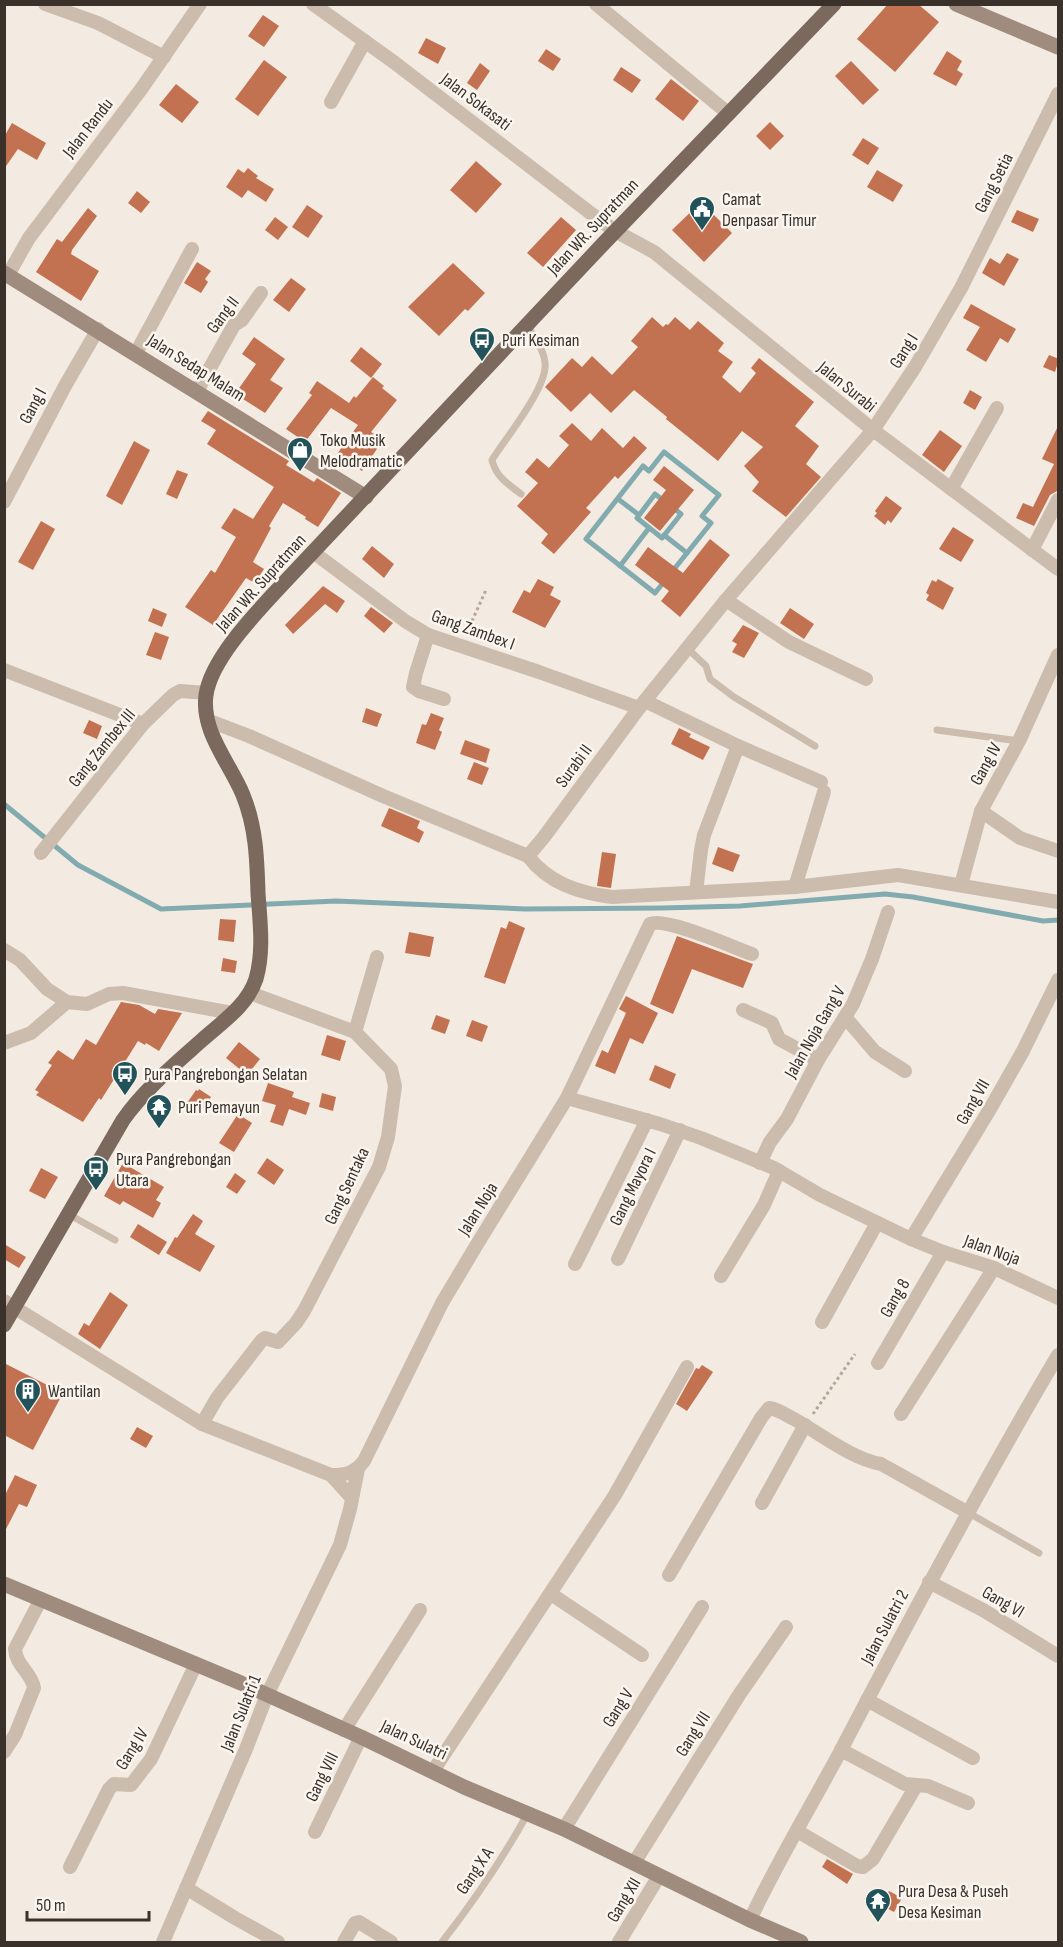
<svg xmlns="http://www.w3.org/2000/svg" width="1063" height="1947" viewBox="0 0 1063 1947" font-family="'Sofia Sans Condensed',sans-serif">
<rect width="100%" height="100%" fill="#f3ebe1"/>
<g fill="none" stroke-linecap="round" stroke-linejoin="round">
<g stroke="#81abaf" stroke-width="5">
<path d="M 664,452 L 719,495 L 702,516 L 711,523 L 655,593 L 586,539 L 643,466 L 649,471 Z"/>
<path d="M 655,494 L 681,514 L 662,538 L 637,518 Z"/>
<path d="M 618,499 L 639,515"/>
<path d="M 664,535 L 687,553"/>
<path d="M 620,566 L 649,528"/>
<path d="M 4,804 L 78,865 L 161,909 L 336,901 L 525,909 L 662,908 L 740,906 L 885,894 L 913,897 L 1043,921 L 1058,920"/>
</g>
</g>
<g fill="#c27250">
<path d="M 888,4 L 918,4 L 939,22 L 895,72 L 857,39 Z"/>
<path d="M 263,15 L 279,26 L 264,47 L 248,36 Z"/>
<path d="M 426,38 L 446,48 L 438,64 L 418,53 Z"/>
<path d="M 546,49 L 561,59 L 553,71 L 538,61 Z"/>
<path d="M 947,51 L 962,61 L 957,70 L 963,74 L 956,86 L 933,74 Z"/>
<path d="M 264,60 L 287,77 L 258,116 L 235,99 Z"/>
<path d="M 851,61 L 879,90 L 863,105 L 835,76 Z"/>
<path d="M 480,63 L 490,71 L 477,90 L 467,83 Z"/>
<path d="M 621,67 L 641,80 L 632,93 L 613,80 Z"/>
<path d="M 671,79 L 699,101 L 683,121 L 655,99 Z"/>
<path d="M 176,84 L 199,102 L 182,123 L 159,105 Z"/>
<path d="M 770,122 L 784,136 L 770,150 L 756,136 Z"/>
<path d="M 12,123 L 46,143 L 37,160 L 18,149 L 4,169 L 4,137 Z"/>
<path d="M 863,138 L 879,148 L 868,165 L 852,155 Z"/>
<path d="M 476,161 L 502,184 L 476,213 L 450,190 Z"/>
<path d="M 248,168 L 258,176 L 256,178 L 274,189 L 266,202 L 248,190 L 242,198 L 226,187 L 238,169 L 244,173 Z"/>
<path d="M 877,170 L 903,185 L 893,202 L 867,187 Z"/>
<path d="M 137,191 L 150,202 L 141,213 L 128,203 Z"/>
<path d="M 701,202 L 732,233 L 704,262 L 672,230 Z"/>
<path d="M 307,205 L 323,216 L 308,238 L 292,227 Z"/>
<path d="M 88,208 L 97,216 L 72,250 L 71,254 L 99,271 L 81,301 L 36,272 L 57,239 L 62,242 Z"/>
<path d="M 1017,210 L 1039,219 L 1033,232 L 1011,222 Z"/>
<path d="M 275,217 L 288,227 L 278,240 L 265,230 Z"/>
<path d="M 561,217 L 576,230 L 543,267 L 527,253 Z"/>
<path d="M 1007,253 L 1019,259 L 1004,286 L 982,273 L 990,258 L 1000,264 Z"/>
<path d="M 197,262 L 211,271 L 205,279 L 208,282 L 201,293 L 184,283 Z"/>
<path d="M 453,263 L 485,293 L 468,311 L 465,309 L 439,336 L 408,307 Z"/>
<path d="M 291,278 L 306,289 L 289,312 L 273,300 Z"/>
<path d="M 971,304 L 1016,329 L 1008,343 L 1000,338 L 986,362 L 966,350 L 980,327 L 963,318 Z"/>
<path d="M 652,317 L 663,327 L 666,324 L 668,325 L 675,317 L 690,330 L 698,321 L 724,343 L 718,351 L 733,362 L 722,377 L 740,393 L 756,373 L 751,368 L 759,358 L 814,402 L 795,426 L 819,446 L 806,464 L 821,477 L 786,517 L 752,491 L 759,482 L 744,466 L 763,447 L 742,431 L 718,461 L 666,419 L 667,417 L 634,390 L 611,413 L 590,393 L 571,412 L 545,387 L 572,358 L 582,367 L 592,356 L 612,375 L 638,347 L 631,341 Z"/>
<path d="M 254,337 L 285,359 L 270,380 L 283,388 L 265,413 L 235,394 L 256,364 L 242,354 Z"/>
<path d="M 361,347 L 382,364 L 371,378 L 350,361 Z"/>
<path d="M 1049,355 L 1059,359 L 1055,372 L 1043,367 Z"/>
<path d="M 373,377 L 384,386 L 382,388 L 397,400 L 371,432 L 383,440 L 362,471 L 337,454 L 358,425 L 331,408 L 305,442 L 286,429 L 312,395 L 309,393 L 317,381 L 349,403 L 354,396 L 356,398 Z"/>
<path d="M 970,390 L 982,397 L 975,410 L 963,403 Z"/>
<path d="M 208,411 L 289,461 L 286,465 L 314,482 L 317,478 L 341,493 L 318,527 L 305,519 L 306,517 L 283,503 L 269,526 L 271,528 L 253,562 L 264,569 L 255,583 L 246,578 L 213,625 L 185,607 L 211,570 L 215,573 L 236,537 L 221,528 L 234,508 L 253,519 L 274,487 L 207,444 L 216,430 L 201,421 Z"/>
<path d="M 572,423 L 591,441 L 602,428 L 623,448 L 634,436 L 647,448 L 618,479 L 615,476 L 586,508 L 591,512 L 554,554 L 541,543 L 548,534 L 517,506 L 538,483 L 525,472 L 537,458 L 549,468 L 569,445 L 559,436 Z"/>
<path d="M 1059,424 L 1059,490 L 1050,495 L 1034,526 L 1016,518 L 1023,503 L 1033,507 L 1054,464 L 1042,459 Z"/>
<path d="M 940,430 L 962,446 L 944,472 L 922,455 Z"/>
<path d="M 134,441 L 150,450 L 122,505 L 106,496 Z"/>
<path d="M 664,466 L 694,490 L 660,531 L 644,518 L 666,490 L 653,480 Z"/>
<path d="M 177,470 L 188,474 L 177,499 L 166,494 Z"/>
<path d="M 886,496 L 902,508 L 891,523 L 888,520 L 885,525 L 874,516 L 877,513 L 875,511 Z"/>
<path d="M 41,521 L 55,529 L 33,570 L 18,562 Z"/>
<path d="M 953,527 L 974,540 L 961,562 L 939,549 Z"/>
<path d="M 710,539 L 730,555 L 680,617 L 661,601 L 669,591 L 635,565 L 648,547 L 683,573 Z"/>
<path d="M 372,546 L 394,564 L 384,578 L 362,559 Z"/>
<path d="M 538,579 L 554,587 L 550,595 L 561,601 L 545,628 L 512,612 L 524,590 L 530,593 Z"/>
<path d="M 938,579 L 954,588 L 943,610 L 926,600 L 929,595 L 926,593 L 932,580 L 936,582 Z"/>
<path d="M 323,586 L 345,601 L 337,613 L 325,604 L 293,634 L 285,625 Z"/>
<path d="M 371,607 L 393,623 L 384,633 L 364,616 Z"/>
<path d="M 153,608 L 167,614 L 162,627 L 148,621 Z"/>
<path d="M 790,608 L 814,624 L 804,639 L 780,623 Z"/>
<path d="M 743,625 L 759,633 L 744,658 L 732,652 L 737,644 L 732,641 Z"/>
<path d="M 155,632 L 169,637 L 161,660 L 146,655 Z"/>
<path d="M 366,708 L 382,714 L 377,727 L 362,722 Z"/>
<path d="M 431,713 L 444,718 L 439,730 L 442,732 L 435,750 L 416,743 L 422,724 L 426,725 Z"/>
<path d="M 89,720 L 102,726 L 97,739 L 83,733 Z"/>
<path d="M 679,728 L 691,734 L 689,737 L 710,747 L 703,760 L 671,744 Z"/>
<path d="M 465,740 L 490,749 L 486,763 L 460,754 Z"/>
<path d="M 474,762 L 489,768 L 482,785 L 467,779 Z"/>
<path d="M 389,808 L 420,821 L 417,828 L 424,832 L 419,843 L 381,826 Z"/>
<path d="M 718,847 L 740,855 L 733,872 L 712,864 Z"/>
<path d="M 602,852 L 616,854 L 611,888 L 597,886 Z"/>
<path d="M 220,919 L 236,920 L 234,942 L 218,940 Z"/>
<path d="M 509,921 L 525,928 L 505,984 L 484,977 L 501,927 L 506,929 Z"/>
<path d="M 409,932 L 434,937 L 430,957 L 405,953 Z"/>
<path d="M 677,936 L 753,964 L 743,988 L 692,969 L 673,1014 L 650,1004 Z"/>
<path d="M 223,958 L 237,961 L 235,973 L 221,971 Z"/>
<path d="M 626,996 L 658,1013 L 643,1044 L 630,1038 L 615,1074 L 595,1066 L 602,1050 L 608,1053 L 626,1013 L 619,1009 Z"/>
<path d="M 121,1002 L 139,1005 L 155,1014 L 158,1009 L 182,1013 L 159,1051 L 146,1043 L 145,1045 L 138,1041 L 101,1100 L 99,1098 L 83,1122 L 36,1095 L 39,1092 L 35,1090 L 52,1065 L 48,1063 L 58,1050 L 73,1060 L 86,1039 L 96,1045 Z"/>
<path d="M 436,1015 L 450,1020 L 445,1034 L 431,1029 Z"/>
<path d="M 472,1020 L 488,1026 L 482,1042 L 466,1036 Z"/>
<path d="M 327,1035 L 346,1041 L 340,1061 L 321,1055 Z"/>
<path d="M 239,1042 L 260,1059 L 247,1075 L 226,1058 Z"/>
<path d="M 655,1065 L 676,1074 L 670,1089 L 649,1080 Z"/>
<path d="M 268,1083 L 294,1092 L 292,1097 L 310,1103 L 306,1115 L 289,1109 L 283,1126 L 270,1122 L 276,1105 L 262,1101 Z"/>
<path d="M 199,1089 L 211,1097 L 200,1115 L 185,1106 L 196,1090 L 198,1091 Z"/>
<path d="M 322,1093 L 336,1097 L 333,1111 L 319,1107 Z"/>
<path d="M 238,1114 L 252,1123 L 234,1152 L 219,1143 Z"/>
<path d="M 267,1158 L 284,1170 L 274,1185 L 257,1173 Z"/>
<path d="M 123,1163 L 164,1187 L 156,1200 L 161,1203 L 153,1218 L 123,1201 L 120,1205 L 104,1196 Z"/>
<path d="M 41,1168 L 58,1177 L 45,1199 L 29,1191 Z"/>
<path d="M 235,1173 L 246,1181 L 237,1194 L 226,1187 Z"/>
<path d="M 193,1214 L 203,1221 L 195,1234 L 215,1246 L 200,1272 L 166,1253 L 175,1237 L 177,1238 Z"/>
<path d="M 138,1224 L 167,1242 L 159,1255 L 130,1237 Z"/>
<path d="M 4,1244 L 26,1257 L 19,1268 L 4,1259 Z"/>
<path d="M 110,1292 L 128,1305 L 100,1349 L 78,1334 L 84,1323 L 89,1326 Z"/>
<path d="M 4,1363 L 63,1393 L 33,1450 L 4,1435 Z"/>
<path d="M 702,1365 L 713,1372 L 687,1411 L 676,1404 L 696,1368 L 699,1369 Z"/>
<path d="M 137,1427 L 153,1436 L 146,1448 L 130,1439 Z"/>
<path d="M 15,1475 L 37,1485 L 27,1507 L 19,1504 L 4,1533 L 4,1497 Z"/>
<path d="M 827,1859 L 853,1874 L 847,1884 L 822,1867 Z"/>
<path d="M 889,1891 L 902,1898 L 894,1912 L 881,1905 Z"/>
</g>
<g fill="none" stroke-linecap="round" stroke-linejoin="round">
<g stroke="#b7a697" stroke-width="3" stroke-dasharray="3 3" stroke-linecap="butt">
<path d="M 467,632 L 486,590"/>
<path d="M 813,1414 L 855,1354"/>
</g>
<g stroke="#cbbcad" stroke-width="7">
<path d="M 521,494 C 508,484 496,477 492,460 C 505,439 548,387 545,363 C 544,350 534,336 527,325"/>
<path d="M 687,648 L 706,666 L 710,679 L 734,697 L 815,746"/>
<path d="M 937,730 L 1019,741"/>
<path d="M 68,1214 L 115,1240"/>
<path d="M 967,1512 L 1039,1553"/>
<path d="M 442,1942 C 474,1901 503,1858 528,1813"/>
</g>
<g stroke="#cbbcad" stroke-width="14">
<path d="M 45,4 L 98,23 L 164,57"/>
<path d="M 313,4 L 395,63 L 593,215 L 615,231 L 654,252 L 873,430 L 1058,569"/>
<path d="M 596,4 L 729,114"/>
<path d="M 331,102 L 365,41"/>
<path d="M 8,275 L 29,238 L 142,88 L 200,4"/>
<path d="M 136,353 L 192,249"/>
<path d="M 197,391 L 234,325 L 242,320 L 261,293"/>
<path d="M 951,489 L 997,408"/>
<path d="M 4,502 L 65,386 L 98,329"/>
<path d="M 1032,550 L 1058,500"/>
<path d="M 313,552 L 405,621 L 428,635 L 539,672 L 639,708"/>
<path d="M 726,600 L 789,642 L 866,679"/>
<path d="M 428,635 L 416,673 L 413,687 L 419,691 L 444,699"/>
<path d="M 1058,655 L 1019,741 L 981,811 L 1020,838 L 1058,851"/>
<path d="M 4,670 L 143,724"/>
<path d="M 645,701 L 738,746 L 821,782"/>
<path d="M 207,720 L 249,736 L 383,796 L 528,856"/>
<path d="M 41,853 L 143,724 L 173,695 L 180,691 L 207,693"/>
<path d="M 528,856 L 544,837 L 639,708 L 726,600 L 873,430 L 915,367 L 961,288 L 1058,94"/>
<path d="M 528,856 C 548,883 579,893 612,897 L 795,887 L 898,875 L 1058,902"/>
<path d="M 961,885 L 981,811"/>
<path d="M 795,887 L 824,792"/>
<path d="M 696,892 L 701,850 L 704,835 L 738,746"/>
<path d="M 4,950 L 20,960 L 47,989 L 67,1002 L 87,1004 L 109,994 L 123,993 L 232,1013"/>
<path d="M 743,1010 L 772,1023 L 779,1039 L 818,1060"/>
<path d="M 845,1017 L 875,1052 L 905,1071"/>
<path d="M 355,1032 L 377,957"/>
<path d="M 4,1043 L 31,1033 L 67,1002"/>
<path d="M 567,1098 L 660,1124 L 701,1138 L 774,1168 L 820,1195 L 911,1239 L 943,1252 L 994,1268 L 1058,1298"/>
<path d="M 760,1163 L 770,1142 L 787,1119 L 818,1060 L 853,1004 L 872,959 L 888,912"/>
<path d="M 911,1239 L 990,1109 L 1023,1051 L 1058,980"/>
<path d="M 618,1259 L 680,1130"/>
<path d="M 575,1264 L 647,1120"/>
<path d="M 721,1276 L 764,1205 L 779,1171"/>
<path d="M 4,1301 L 202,1424 L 331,1475 C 346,1475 355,1473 364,1461 L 442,1303 L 476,1246 L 567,1098 L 650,924 C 666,917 732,947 752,954"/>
<path d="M 822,1322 L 877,1223"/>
<path d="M 878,1363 L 943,1252"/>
<path d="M 901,1414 L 994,1268"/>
<path d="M 202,1424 L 217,1398 L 262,1340 L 265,1338 L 278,1342 L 296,1323 L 304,1311 L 379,1167 L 388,1137 L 395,1086 L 391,1069 L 355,1032 L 250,993"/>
<path d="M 331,1475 L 352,1498"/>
<path d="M 762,1503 L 805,1425"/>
<path d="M 669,1575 L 761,1418 L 769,1408 C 778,1409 786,1415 794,1419 C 821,1434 852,1459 881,1464 L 967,1512"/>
<path d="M 929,1582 L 983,1610 L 1058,1656"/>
<path d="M 551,1594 L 642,1655"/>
<path d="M 867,1700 L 973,1758"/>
<path d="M 344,1730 L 420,1610"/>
<path d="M 841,1750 L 905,1784 L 928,1786 L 968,1803"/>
<path d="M 4,1752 L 15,1735 L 34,1688 C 32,1673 16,1666 15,1649 L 41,1599"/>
<path d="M 433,1771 L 615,1495 L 687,1367"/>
<path d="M 564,1829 L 702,1607"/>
<path d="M 797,1831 L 857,1866 L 863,1867 L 873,1859 L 916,1786"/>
<path d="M 315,1832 L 361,1737"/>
<path d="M 634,1863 L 739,1695 L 786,1627"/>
<path d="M 70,1867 L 109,1789 L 114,1784 L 131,1785 L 151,1759 L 196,1664"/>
<path d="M 186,1888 L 235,1918 L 278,1942"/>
<path d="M 750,1920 C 777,1862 810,1808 840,1752 C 910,1618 981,1485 1058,1355"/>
<path d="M 163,1942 L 246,1749 L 267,1695 L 340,1545 L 350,1509 L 358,1469"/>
<path d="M 344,1942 L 355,1923 L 359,1922 L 391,1942"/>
<path d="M 619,1942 L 659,1876"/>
</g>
<g stroke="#9f8c7e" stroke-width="15">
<path d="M 956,4 L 1058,47"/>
<path d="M 4,273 L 366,497"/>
<path d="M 4,1584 L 241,1683 L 361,1737 L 464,1787 L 564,1829 L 750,1920 L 801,1942"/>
</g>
<path stroke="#7b695d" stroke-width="15" d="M 4,1325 L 123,1120 C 145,1089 174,1065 202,1040 C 222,1022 247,1006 256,979 C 264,951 260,922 258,893 C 257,859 256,827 243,795 C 230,763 201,732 206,695 C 211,659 256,613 280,587 L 604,243 L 834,4"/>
</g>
<defs>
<symbol id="civic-pin" viewBox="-11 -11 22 30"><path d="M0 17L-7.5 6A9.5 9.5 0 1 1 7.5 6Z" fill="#22535a" stroke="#faf5ee"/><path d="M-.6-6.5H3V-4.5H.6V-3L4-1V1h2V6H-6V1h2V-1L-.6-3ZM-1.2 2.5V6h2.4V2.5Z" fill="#fff"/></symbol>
<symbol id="bus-pin" viewBox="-11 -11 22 30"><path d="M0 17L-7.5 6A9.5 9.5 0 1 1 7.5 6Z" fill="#22535a" stroke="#faf5ee"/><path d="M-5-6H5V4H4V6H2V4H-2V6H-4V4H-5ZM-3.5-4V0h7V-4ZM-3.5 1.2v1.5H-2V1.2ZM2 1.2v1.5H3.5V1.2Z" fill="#fff"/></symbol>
<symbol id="shop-pin" viewBox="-11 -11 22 30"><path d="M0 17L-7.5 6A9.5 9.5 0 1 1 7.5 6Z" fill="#22535a" stroke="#faf5ee"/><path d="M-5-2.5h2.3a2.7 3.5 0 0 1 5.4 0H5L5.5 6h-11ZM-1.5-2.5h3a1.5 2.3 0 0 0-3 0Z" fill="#fff"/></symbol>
<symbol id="temple-pin" viewBox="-11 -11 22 30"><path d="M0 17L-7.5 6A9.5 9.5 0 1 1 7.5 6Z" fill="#22535a" stroke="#faf5ee"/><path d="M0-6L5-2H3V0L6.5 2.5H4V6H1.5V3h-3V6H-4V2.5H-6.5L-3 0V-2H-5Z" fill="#fff"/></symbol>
<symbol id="building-pin" viewBox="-11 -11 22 30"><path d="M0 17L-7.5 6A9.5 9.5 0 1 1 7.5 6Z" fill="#22535a" stroke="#faf5ee"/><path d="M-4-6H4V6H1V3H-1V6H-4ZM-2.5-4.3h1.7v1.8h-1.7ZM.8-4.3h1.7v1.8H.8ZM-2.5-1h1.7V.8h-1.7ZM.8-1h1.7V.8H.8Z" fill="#fff"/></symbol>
</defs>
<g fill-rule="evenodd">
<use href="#civic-pin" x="687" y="194" width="30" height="40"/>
<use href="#bus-pin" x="467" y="325" width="30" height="40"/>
<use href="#shop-pin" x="285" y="435" width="30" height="40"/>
<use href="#bus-pin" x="110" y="1059" width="30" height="40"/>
<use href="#temple-pin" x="144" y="1092" width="30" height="40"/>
<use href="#bus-pin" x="81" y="1154" width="30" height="40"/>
<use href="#building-pin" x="13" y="1376" width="30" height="40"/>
<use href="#temple-pin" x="863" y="1886" width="30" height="40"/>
</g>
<g text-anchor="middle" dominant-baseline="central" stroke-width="5" stroke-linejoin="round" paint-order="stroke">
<g font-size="18" fill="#3a312b" stroke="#faf5ee">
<text transform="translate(476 102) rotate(37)">Jalan Sokasati</text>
<text transform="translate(88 128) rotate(-52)">Jalan Randu</text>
<text transform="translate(994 183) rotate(-63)">Gang Setia</text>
<text transform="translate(593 227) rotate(-47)">Jalan WR. Supratman</text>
<text transform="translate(223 315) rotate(-53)">Gang II</text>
<text transform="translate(904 351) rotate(-58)">Gang I</text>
<text transform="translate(196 368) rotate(32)">Jalan Sedap Malam</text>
<text transform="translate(847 387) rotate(39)">Jalan Surabi</text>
<text transform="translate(33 406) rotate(-62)">Gang I</text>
<text transform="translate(261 583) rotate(-48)">Jalan WR. Supratman</text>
<text transform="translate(473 630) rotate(20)">Gang Zambex I</text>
<text transform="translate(102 748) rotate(-51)">Gang Zambex III</text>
<text transform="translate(986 764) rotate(-61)">Gang IV</text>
<text transform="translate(574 766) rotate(-54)">Surabi II</text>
<text transform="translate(815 1032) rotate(-60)">Jalan Noja Gang V</text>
<text transform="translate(973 1102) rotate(-60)">Gang VII</text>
<text transform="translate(347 1186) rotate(-65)">Gang Sentaka</text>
<text transform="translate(633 1187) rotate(-64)">Gang Mayora I</text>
<text transform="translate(478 1209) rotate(-58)">Jalan Noja</text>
<text transform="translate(992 1250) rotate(20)">Jalan Noja</text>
<text transform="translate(895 1298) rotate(-60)">Gang 8</text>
<text transform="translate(1003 1602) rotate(30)">Gang VI</text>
<text transform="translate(885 1627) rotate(-62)">Jalan Sulatri 2</text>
<text transform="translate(618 1708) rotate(-58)">Gang V</text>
<text transform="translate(241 1713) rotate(-68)">Jalan Sulatri 1</text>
<text transform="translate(693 1734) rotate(-58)">Gang VII</text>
<text transform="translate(414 1740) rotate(25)">Jalan Sulatri</text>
<text transform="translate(132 1749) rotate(-58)">Gang IV</text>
<text transform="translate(322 1777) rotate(-64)">Gang VIII</text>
<text transform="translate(475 1871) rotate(-56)">Gang X A</text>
<text transform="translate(624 1900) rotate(-59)">Gang XII</text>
</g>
<g font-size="18" fill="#3a312b" stroke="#faf5ee" text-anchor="start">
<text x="722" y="199">Camat<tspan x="722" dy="21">Denpasar Timur</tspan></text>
<text x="502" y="340">Puri Kesiman</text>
<text x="320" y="440">Toko Musik<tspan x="320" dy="21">Melodramatic</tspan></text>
<text x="144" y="1074">Pura Pangrebongan Selatan</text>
<text x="178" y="1107">Puri Pemayun</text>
<text x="116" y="1159">Pura Pangrebongan<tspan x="116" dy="21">Utara</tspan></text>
<text x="48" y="1391">Wantilan</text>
<text x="898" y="1891">Pura Desa &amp; Puseh<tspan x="898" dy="21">Desa Kesiman</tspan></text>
</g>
</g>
<rect width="1063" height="1947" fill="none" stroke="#3a312b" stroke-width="12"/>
<path d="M27 1911v9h122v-9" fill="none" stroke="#3a312b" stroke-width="3"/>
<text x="36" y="1911" font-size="18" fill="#3a312b" stroke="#faf5ee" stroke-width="4.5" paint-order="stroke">50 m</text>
</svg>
